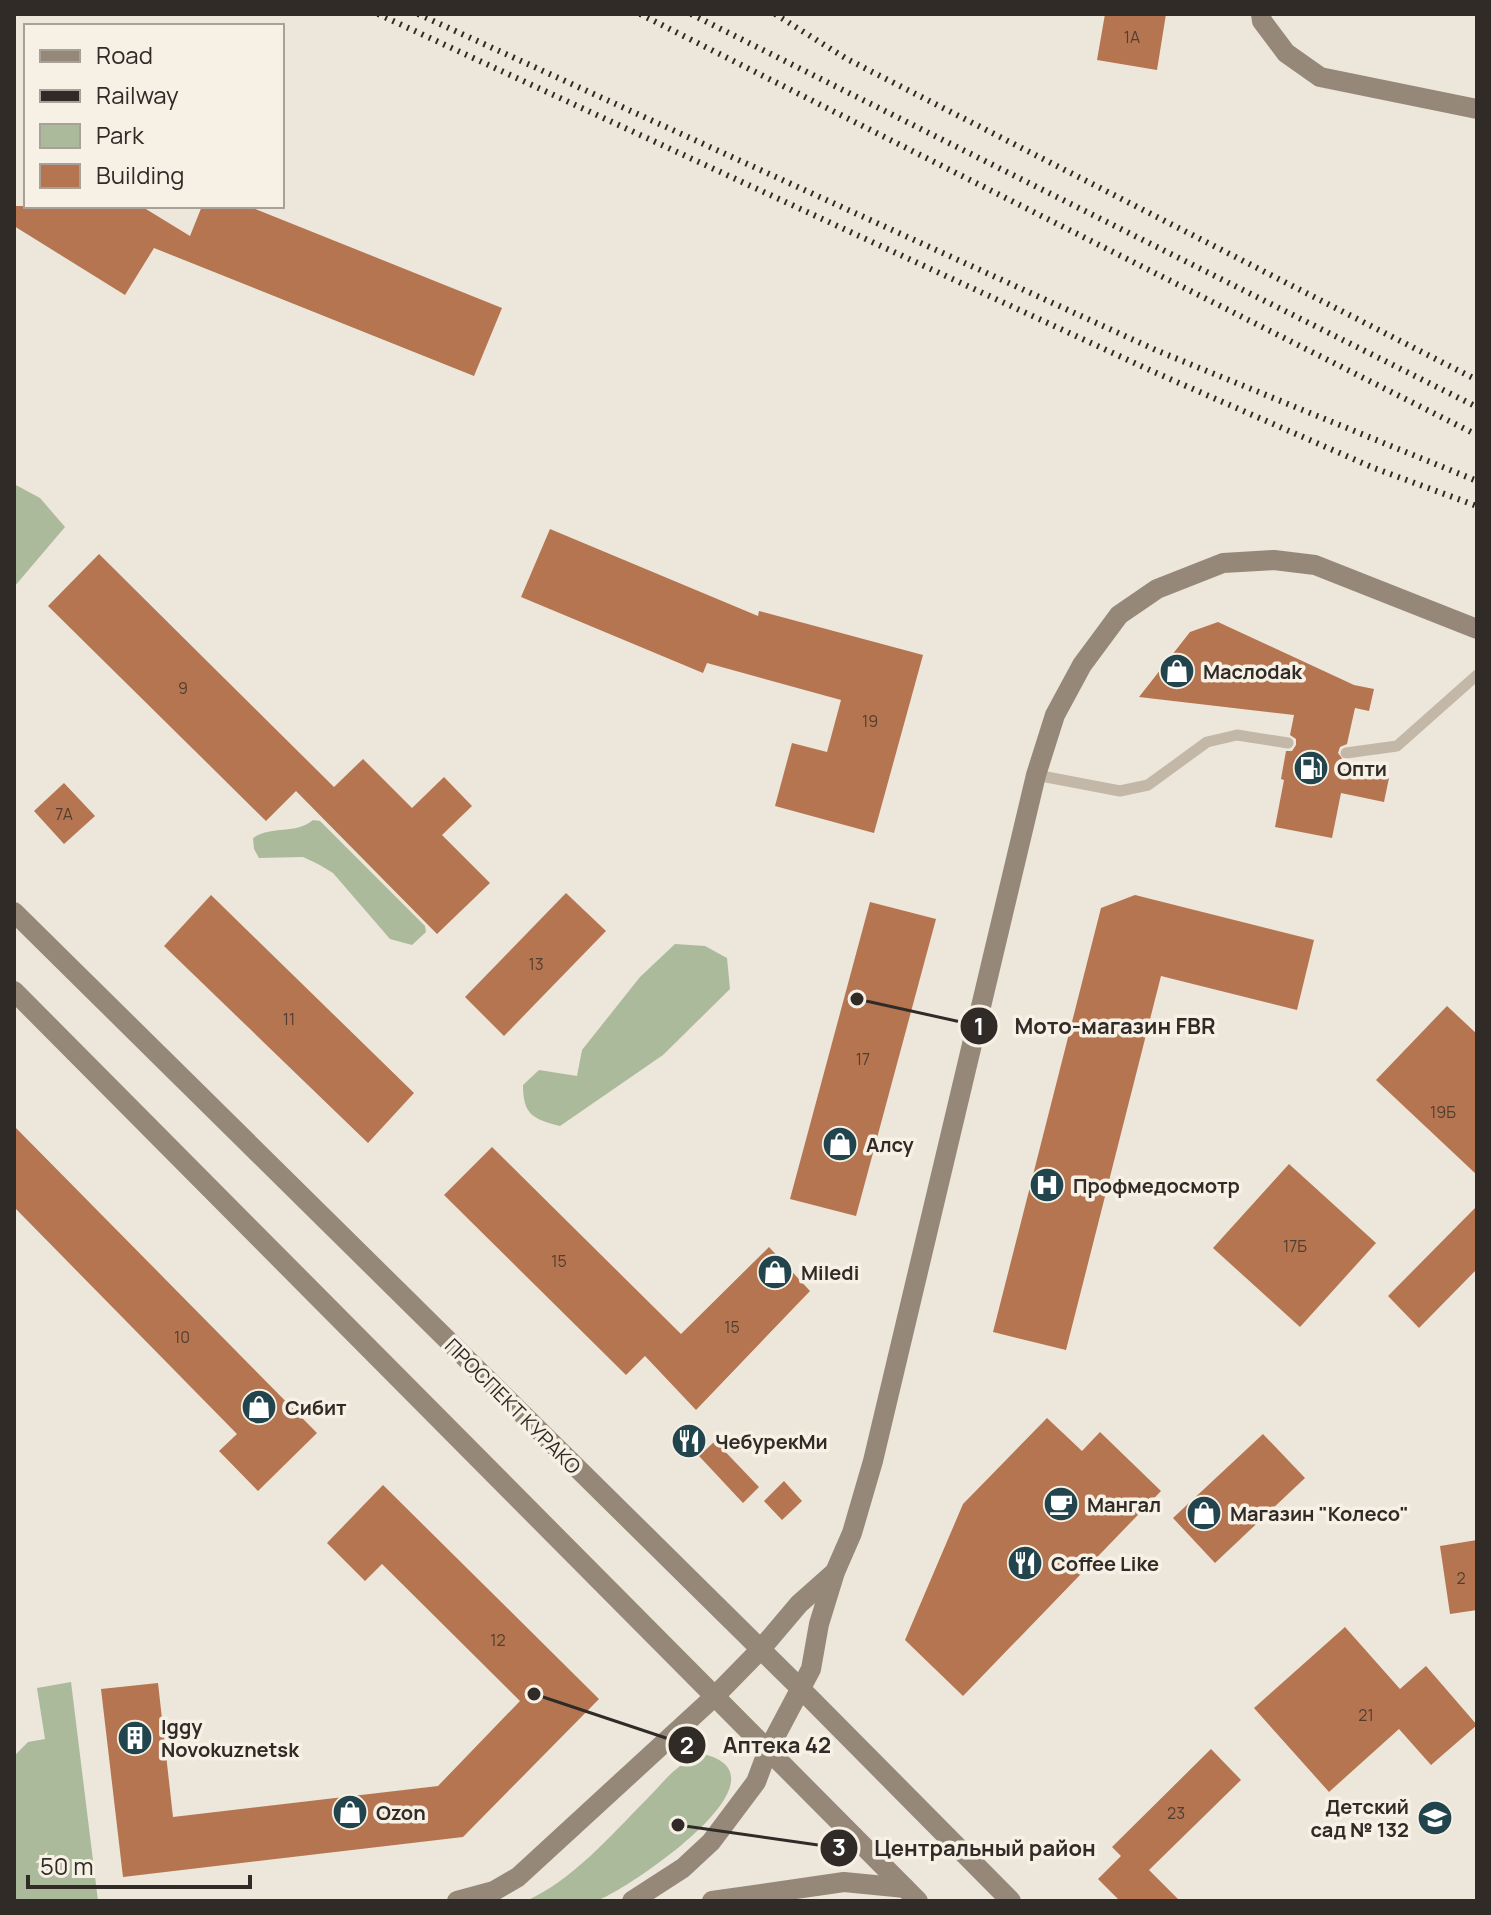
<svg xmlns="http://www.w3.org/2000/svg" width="1491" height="1915" viewBox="0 0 1491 1915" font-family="Manrope,sans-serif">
<rect width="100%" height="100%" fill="#ede6da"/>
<g fill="#acba9c">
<path d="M 14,484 L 40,498 L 65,527 L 14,587 Z"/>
<path d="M 313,820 L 320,821 L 425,926 L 426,932 L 412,945 L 390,939 L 333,873 L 318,864 L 303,857 L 259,858 L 254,849 L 253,838 C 272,825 295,835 313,820 Z"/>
<path d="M 675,944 L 705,946 L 727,958 L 730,989 L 663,1055 L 560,1126 C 533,1119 523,1115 523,1085 L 539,1070 L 577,1076 L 582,1050 L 640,977 Z"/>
<path d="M 71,1682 L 98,1901 L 14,1901 L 14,1756 L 28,1742 L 45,1739 L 37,1688 Z"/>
<path d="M 703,1754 C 796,1776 632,1886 601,1899 C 584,1906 545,1901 526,1901 C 573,1880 610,1836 646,1800 C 666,1780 675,1764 703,1754 Z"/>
</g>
<g fill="#b57550">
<path d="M 1105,14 L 1166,14 L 1157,70 L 1097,60 Z"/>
<path d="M 14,206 L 141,206 L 190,236 L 202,206 L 248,206 L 502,308 L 474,376 L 154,248 L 125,295 L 14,226 Z"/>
<path d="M 550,529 L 758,616 L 759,611 L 923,655 L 874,833 L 775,806 L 792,743 L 827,752 L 841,700 L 707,663 L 703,673 L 521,597 Z"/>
<path d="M 99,554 L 334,787 L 363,759 L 412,808 L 444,777 L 472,806 L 442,835 L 490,883 L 437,934 L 296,791 L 266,821 L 48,606 Z"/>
<path d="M 1218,622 L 1354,685 L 1374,689 L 1369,711 L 1355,708 L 1347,744 L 1340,747 L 1338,753 L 1344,761 L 1343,769 L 1389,778 L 1384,802 L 1341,793 L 1332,838 L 1275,827 L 1284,780 L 1281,779 L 1286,751 L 1292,751 L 1296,745 L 1296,739 L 1290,735 L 1294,715 L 1139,697 L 1190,632 Z"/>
<path d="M 64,783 L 95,816 L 64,844 L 34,811 Z"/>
<path d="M 566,893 L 606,931 L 504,1036 L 465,997 Z"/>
<path d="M 211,895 L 414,1093 L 368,1143 L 164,946 Z"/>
<path d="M 1135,895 L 1314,940 L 1297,1010 L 1161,976 L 1066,1350 L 993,1332 L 1101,908 Z"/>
<path d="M 870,902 L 936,919 L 856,1216 L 790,1199 Z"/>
<path d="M 1447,1006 L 1477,1034 L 1477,1175 L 1376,1080 Z"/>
<path d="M 14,1126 L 317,1433 L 258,1491 L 219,1451 L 237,1434 L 14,1207 Z"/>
<path d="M 492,1147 L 681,1334 L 769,1247 L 810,1291 L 696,1410 L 645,1356 L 626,1375 L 444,1195 Z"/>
<path d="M 1289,1164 L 1376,1243 L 1300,1327 L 1213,1248 Z"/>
<path d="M 1477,1206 L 1477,1269 L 1419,1328 L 1388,1296 Z"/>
<path d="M 1047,1418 L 1082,1451 L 1100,1432 L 1161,1491 L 963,1696 L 905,1640 L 963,1504 Z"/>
<path d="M 1263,1434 L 1305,1478 L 1215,1563 L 1173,1518 Z"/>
<path d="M 715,1441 L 759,1487 L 743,1503 L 699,1456 Z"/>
<path d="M 784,1481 L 802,1501 L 782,1520 L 764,1501 Z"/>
<path d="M 383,1485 L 599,1699 L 463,1837 L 123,1877 L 101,1689 L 158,1683 L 173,1817 L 438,1786 L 520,1701 L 382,1564 L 365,1581 L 327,1543 Z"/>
<path d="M 1477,1540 L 1477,1610 L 1450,1614 L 1440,1546 Z"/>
<path d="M 1345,1627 L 1400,1689 L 1426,1666 L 1477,1725 L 1431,1765 L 1399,1729 L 1329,1792 L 1254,1708 Z"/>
<path d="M 1211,1749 L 1241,1780 L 1149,1870 L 1180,1901 L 1120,1901 L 1098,1879 L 1121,1856 L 1112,1847 Z"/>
</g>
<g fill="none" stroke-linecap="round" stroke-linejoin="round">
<g stroke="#c3b8a8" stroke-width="11">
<path d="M 1346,753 L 1397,746 L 1477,675"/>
<path d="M 1036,775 L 1120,791 L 1148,785 L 1207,742 L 1237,735 L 1288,743"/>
</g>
<g stroke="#968879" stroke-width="20">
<path d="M 1261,14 L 1262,21 L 1286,53 L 1320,77 L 1477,109"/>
<path d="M 14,912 L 801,1689 L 1011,1901"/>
<path d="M 14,991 L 918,1901"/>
<path d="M 457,1901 L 494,1891 L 518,1877 L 714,1697 L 760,1650 L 799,1604 L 835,1572"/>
<path d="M 632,1901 L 683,1868 L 711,1842 L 756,1782 L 768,1750 L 811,1669 L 819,1624 L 835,1572 L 852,1533 L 873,1461 L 1036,775 L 1055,715 L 1082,665 L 1119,615 L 1157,589 L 1223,563 L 1274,560 L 1315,565 L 1477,629"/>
<path d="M 712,1901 L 844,1882 L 905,1888"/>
</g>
<g stroke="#312b27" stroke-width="6" stroke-dasharray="2 6" stroke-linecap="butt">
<path d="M 378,14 L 1154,372 L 1374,468 L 1477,506"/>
<path d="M 418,14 L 1158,351 L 1477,481"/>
<path d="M 640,14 L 1477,435"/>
<path d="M 691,14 L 1477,407"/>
<path d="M 775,14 L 847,59 L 1477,380"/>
</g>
</g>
<defs>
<symbol id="shop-disc" viewBox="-11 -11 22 22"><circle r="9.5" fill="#22444d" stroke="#f6f0e5"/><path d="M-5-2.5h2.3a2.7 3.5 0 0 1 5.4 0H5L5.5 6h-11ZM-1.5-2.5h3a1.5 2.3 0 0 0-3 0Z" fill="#fff"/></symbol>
<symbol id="fuel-disc" viewBox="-11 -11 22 22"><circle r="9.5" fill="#22444d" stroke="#f6f0e5"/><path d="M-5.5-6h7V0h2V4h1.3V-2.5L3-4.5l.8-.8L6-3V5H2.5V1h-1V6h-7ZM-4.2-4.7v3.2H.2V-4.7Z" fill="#fff"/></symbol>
<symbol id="hospital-disc" viewBox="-11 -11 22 22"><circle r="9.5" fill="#22444d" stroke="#f6f0e5"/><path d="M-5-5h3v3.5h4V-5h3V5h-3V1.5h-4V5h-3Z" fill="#fff"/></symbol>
<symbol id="restaurant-disc" viewBox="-11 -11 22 22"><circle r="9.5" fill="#22444d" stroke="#f6f0e5"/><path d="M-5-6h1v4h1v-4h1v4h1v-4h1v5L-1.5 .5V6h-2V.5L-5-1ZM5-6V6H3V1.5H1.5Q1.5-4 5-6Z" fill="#fff"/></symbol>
<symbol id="cafe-disc" viewBox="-11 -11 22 22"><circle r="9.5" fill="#22444d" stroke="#f6f0e5"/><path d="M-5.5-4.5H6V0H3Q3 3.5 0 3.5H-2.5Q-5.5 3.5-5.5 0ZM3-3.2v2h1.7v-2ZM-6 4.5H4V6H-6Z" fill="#fff"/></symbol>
<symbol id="building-disc" viewBox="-11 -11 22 22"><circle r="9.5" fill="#22444d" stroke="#f6f0e5"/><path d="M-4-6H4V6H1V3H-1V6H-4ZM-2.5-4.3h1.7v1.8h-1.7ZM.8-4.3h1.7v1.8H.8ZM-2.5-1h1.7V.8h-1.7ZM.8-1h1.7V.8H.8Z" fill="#fff"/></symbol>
<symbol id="school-disc" viewBox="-11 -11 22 22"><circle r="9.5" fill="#22444d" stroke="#f6f0e5"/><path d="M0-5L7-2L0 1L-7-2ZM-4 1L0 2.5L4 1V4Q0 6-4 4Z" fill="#fff"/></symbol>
</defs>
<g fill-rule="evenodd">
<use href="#shop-disc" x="1157" y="651" width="40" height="40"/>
<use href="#fuel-disc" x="1291" y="748" width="40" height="40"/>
<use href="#shop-disc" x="820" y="1124" width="40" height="40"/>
<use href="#hospital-disc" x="1027" y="1165" width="40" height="40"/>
<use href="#shop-disc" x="755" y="1252" width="40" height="40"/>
<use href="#shop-disc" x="239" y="1387" width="40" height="40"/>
<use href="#restaurant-disc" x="669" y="1421" width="40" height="40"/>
<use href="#cafe-disc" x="1041" y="1484" width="40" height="40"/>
<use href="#shop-disc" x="1184" y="1493" width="40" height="40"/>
<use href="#restaurant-disc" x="1005" y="1543" width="40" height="40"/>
<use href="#building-disc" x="115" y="1718" width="40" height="40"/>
<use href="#shop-disc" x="330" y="1792" width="40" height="40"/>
<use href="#school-disc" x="1415" y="1798" width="40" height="40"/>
</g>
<g text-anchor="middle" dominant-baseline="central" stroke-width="7" stroke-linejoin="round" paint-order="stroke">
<g font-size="16" fill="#523e31">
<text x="1132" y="37">1А</text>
<text x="183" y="688">9</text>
<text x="870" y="721">19</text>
<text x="64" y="814">7А</text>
<text x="536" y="964">13</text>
<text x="289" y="1019">11</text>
<text x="863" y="1059">17</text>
<text x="1443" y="1112">19Б</text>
<text x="1295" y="1246">17Б</text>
<text x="559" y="1261">15</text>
<text x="732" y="1327">15</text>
<text x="182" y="1337">10</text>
<text x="1461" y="1578">2</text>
<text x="498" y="1640">12</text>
<text x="1366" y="1715">21</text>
<text x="1176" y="1813">23</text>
</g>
<g font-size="20" font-weight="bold" fill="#312b27" stroke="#f6f0e5" text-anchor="start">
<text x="1203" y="671">Mаслоdak</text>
<text x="1337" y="768">Опти</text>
<text x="866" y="1144">Алсу</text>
<text x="1073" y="1185">Профмедосмотр</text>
<text x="801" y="1272">Miledi</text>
<text x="285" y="1407">Сибит</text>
<text x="715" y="1441">ЧебурекМи</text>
<text x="1087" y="1504">Мангал</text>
<text x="1230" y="1513">Магазин "Колесо"</text>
<text x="1051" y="1563">Coffee Like</text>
<text x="161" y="1726">Iggy<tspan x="161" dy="23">Novokuznetsk</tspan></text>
<text x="1409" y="1806" text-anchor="end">Детский<tspan x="1409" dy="23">сад № 132</tspan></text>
<text x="376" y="1812">Ozon</text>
</g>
<g font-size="20" fill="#312b27" stroke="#f6f0e5">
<text transform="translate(513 1406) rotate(45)">ПРОСПЕКТ КУРАКО</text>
</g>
</g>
<path fill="none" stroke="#312b27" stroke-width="3" d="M857 999L979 1026M534 1694L687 1745M678 1825L839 1848"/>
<g fill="#312b27" stroke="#f6f0e5" stroke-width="3">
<circle cx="857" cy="999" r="8"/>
<circle cx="534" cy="1694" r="8"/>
<circle cx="678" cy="1825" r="8"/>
<circle cx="979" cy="1026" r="20"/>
<circle cx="687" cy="1745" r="20"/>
<circle cx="839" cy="1848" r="20"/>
</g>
<g font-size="24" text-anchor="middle" font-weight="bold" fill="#fff">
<text x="979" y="1035">1</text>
<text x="687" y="1754">2</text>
<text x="839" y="1856">3</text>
</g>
<g font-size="22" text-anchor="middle" font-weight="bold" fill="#312b27" stroke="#f6f0e5" stroke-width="7" stroke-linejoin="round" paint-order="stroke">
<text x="1115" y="1034">Мото-магазин FBR</text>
<text x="777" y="1753">Аптека 42</text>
<text x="985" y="1856">Центральный район</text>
</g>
<rect width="1491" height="1915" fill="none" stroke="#312b27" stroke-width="32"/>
<rect x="24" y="24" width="260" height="184" fill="#f6f0e5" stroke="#a7a199" stroke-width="2"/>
<rect x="40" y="50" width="40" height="12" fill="#968879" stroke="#a7a199" stroke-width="2"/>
<text x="96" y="64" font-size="24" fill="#312b27">Road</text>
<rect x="40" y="90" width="40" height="12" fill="#312b27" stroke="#a7a199" stroke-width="2"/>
<text x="96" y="104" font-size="24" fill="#312b27">Railway</text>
<rect x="40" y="124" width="40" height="24" fill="#acba9c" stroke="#a7a199" stroke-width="2"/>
<text x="96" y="144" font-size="24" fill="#312b27">Park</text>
<rect x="40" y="164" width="40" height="24" fill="#b57550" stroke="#a7a199" stroke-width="2"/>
<text x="96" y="184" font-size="24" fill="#312b27">Building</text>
<path d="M28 1875v12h222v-12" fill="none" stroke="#312b27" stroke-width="4"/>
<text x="40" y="1875" font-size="24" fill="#312b27" stroke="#f6f0e5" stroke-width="6" paint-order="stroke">50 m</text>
</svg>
